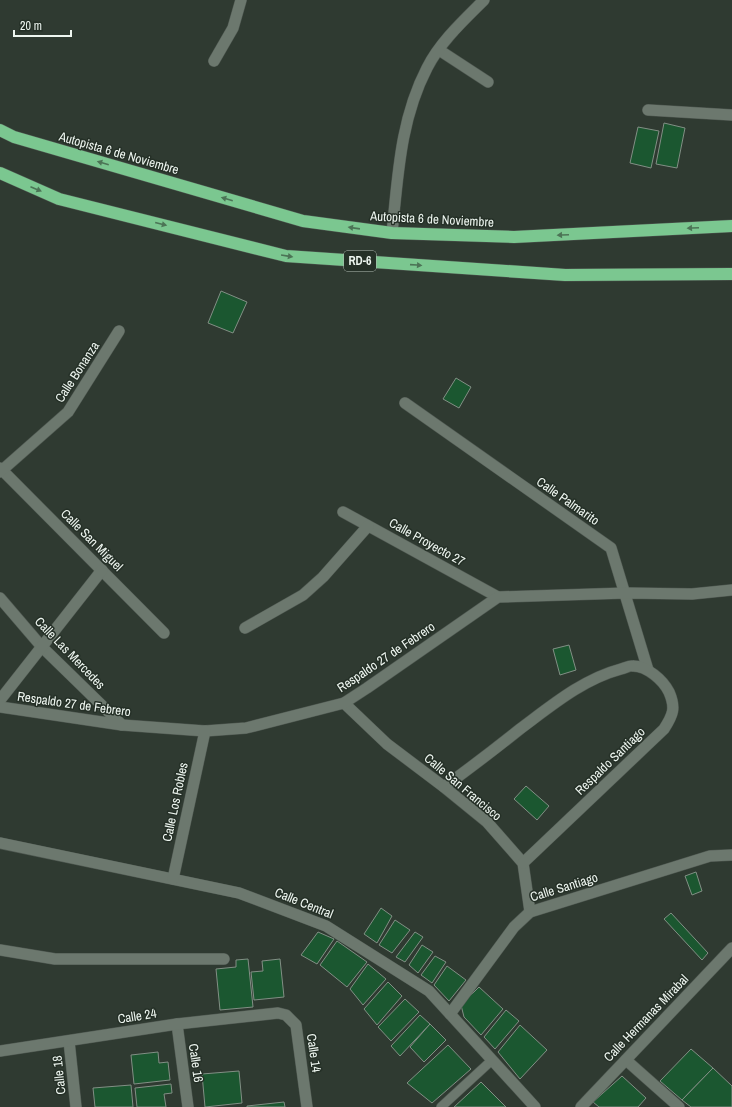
<svg xmlns="http://www.w3.org/2000/svg" width="732" height="1107" viewBox="0 0 732 1107" font-family="'Archivo Narrow',sans-serif">
<rect width="100%" height="100%" fill="#2f3a31"/>
<g fill="#1b5730" stroke="#828f85">
<path d="M 664,123 L 685,128 L 677,168 L 656,164 Z"/>
<path d="M 638,127 L 659,131 L 651,168 L 630,163 Z"/>
<path d="M 221,291 L 247,302 L 233,333 L 208,323 Z"/>
<path d="M 456,378 L 471,387 L 459,408 L 443,399 Z"/>
<path d="M 569,645 L 576,670 L 560,675 L 553,649 Z"/>
<path d="M 526,786 L 549,806 L 537,820 L 514,799 Z"/>
<path d="M 696,872 L 702,891 L 692,895 L 685,876 Z"/>
<path d="M 381,908 L 392,916 L 377,943 L 364,934 Z"/>
<path d="M 671,913 L 708,953 L 702,960 L 664,919 Z"/>
<path d="M 395,920 L 410,930 L 392,953 L 379,945 Z"/>
<path d="M 318,932 L 334,939 L 317,964 L 301,955 Z"/>
<path d="M 415,932 L 423,937 L 405,962 L 396,957 Z"/>
<path d="M 337,941 L 367,962 L 347,987 L 320,965 Z"/>
<path d="M 422,945 L 433,952 L 418,973 L 409,965 Z"/>
<path d="M 435,956 L 446,962 L 432,983 L 421,975 Z"/>
<path d="M 248,959 L 253,1007 L 220,1010 L 216,969 L 236,967 L 236,960 Z"/>
<path d="M 280,959 L 284,997 L 254,1000 L 251,972 L 263,971 L 262,961 Z"/>
<path d="M 368,964 L 386,979 L 363,1005 L 350,989 Z"/>
<path d="M 447,966 L 466,980 L 449,1001 L 434,985 Z"/>
<path d="M 388,982 L 402,996 L 377,1025 L 364,1009 Z"/>
<path d="M 479,987 L 503,1009 L 481,1035 L 464,1017 L 461,1005 Z"/>
<path d="M 405,999 L 419,1012 L 391,1041 L 378,1027 Z"/>
<path d="M 506,1010 L 519,1021 L 495,1049 L 484,1037 Z"/>
<path d="M 420,1015 L 430,1024 L 400,1056 L 391,1046 Z"/>
<path d="M 430,1024 L 446,1040 L 424,1062 L 410,1047 Z"/>
<path d="M 520,1025 L 547,1050 L 520,1079 L 498,1052 Z"/>
<path d="M 448,1045 L 471,1069 L 432,1103 L 407,1083 Z"/>
<path d="M 691,1049 L 713,1068 L 682,1100 L 660,1081 Z"/>
<path d="M 158,1052 L 159,1063 L 168,1062 L 170,1080 L 134,1084 L 131,1055 Z"/>
<path d="M 713,1068 L 732,1086 L 732,1107 L 691,1107 L 682,1100 Z"/>
<path d="M 239,1071 L 242,1103 L 205,1107 L 202,1074 Z"/>
<path d="M 622,1076 L 646,1098 L 638,1107 L 599,1107 L 593,1102 Z"/>
<path d="M 481,1082 L 506,1107 L 454,1107 Z"/>
<path d="M 171,1084 L 172,1093 L 164,1094 L 166,1107 L 137,1107 L 135,1088 Z"/>
<path d="M 131,1085 L 133,1107 L 95,1107 L 93,1088 Z"/>
<path d="M 284,1102 L 285,1107 L 247,1107 L 247,1106 Z"/>
</g>
<g fill="none" stroke-linecap="round" stroke-linejoin="round">
<defs>
<path id="service" d="M 441,1107 L 491,1061"/>
<g id="minor">
<path d="M 439,50 L 488,82"/>
<path d="M 214,61 L 233,28 L 241,0"/>
<path d="M 648,110 L 732,115"/>
<path d="M 392,233 C 398,176 400,120 427,68 C 440,42 464,20 484,0"/>
<path d="M 405,403 L 611,548 L 648,670"/>
<path d="M 0,468 L 164,633"/>
<path d="M 0,472 L 68,412 L 119,331"/>
<path d="M 343,512 L 498,597"/>
<path d="M 0,598 L 42,647 L 122,725"/>
<path d="M 245,628 L 303,595 L 323,577 L 368,526"/>
<path d="M 0,700 L 102,570"/>
<path d="M 344,703 L 387,744 L 444,787 L 487,822 L 523,863 L 530,912"/>
<path d="M 0,707 L 122,725 L 205,731 L 246,728 L 344,703 L 367,688 L 498,597 L 626,593 L 692,594 L 732,590"/>
<path d="M 444,787 C 470,768 495,749 520,729 C 551,706 583,679 621,669 C 625,668 630,665 633,666 C 647,666 663,680 669,692 C 676,708 673,715 664,729 L 523,863"/>
<path d="M 0,843 L 239,893 L 326,926 L 429,991 L 535,1107"/>
<path d="M 173,879 L 205,731"/>
<path d="M 0,950 L 55,959 L 224,959"/>
<path d="M 450,1014 L 514,927 L 530,912 L 710,856 L 732,855"/>
<path d="M 177,1024 L 188,1107"/>
<path d="M 69,1041 L 76,1107"/>
<path d="M 0,1051 L 177,1024 L 278,1013 L 286,1015 L 296,1025 L 307,1107"/>
<path d="M 626,1060 L 679,1107"/>
<path d="M 581,1107 L 732,948"/>
</g>
<g id="motorway">
<path d="M 0,130 L 14,137 L 303,221 L 392,233 L 514,237 L 732,226"/>
<path d="M 0,173 L 59,199 L 286,256 L 565,275 L 732,274"/>
</g>
</defs>
<use href="#service" stroke="#4f5851" stroke-width="10"/>
<use href="#minor" stroke="#4f5851" stroke-width="12"/>
<use href="#motorway" stroke="#4f5851" stroke-width="13"/>
<use href="#service" stroke="#6c786e" stroke-width="9"/>
<use href="#minor" stroke="#6c786e" stroke-width="11"/>
<use href="#motorway" stroke="#7bc790" stroke-width="12"/>
</g>
<defs><path id="oneway-solid" d="M-6-.8H1V-3.2L6.5 0L1 3.2V.8H-6Z"/></defs>
<g fill="#4c7456">
<use href="#oneway-solid" transform="translate(103 163) rotate(-164)"/>
<use href="#oneway-solid" transform="translate(36 189) rotate(23)"/>
<use href="#oneway-solid" transform="translate(227 199) rotate(-164)"/>
<use href="#oneway-solid" transform="translate(161 224) rotate(14)"/>
<use href="#oneway-solid" transform="translate(354 228) rotate(-172)"/>
<use href="#oneway-solid" transform="translate(693 228) rotate(177)"/>
<use href="#oneway-solid" transform="translate(563 235) rotate(177)"/>
<use href="#oneway-solid" transform="translate(287 256) rotate(9)"/>
<use href="#oneway-solid" transform="translate(416 265) rotate(4)"/>
</g>
<g text-anchor="middle" dominant-baseline="central" stroke-width="3" stroke-linejoin="round" paint-order="stroke">
<rect fill="#253027" stroke="#b2bbb4" stroke-width="1" x="344" y="251" width="32" height="20" rx="3"/>
<g font-size="12" font-weight="bold" fill="#eef6f0">
<text x="360" y="261">RD-6</text>
</g>
<g font-size="13" fill="#eef6f0" stroke="#253027">
<text transform="translate(119 153) rotate(16)">Autopista 6 de Noviembre</text>
<text transform="translate(432 219) rotate(3)">Autopista 6 de Noviembre</text>
<text transform="translate(77 372) rotate(-57)">Calle Bonanza</text>
<text transform="translate(568 501) rotate(35)">Calle Palmarito</text>
<text transform="translate(92 540) rotate(45)">Calle San Miguel</text>
<text transform="translate(427 542) rotate(29)">Calle Proyecto 27</text>
<text transform="translate(70 653) rotate(46)">Calle Las Mercedes</text>
<text transform="translate(386 657) rotate(-34)">Respaldo 27 de Febrero</text>
<text transform="translate(74 704) rotate(8)">Respaldo 27 de Febrero</text>
<text transform="translate(610 761) rotate(-44)">Respaldo Santiago</text>
<text transform="translate(463 787) rotate(40)">Calle San Francisco</text>
<text transform="translate(175 802) rotate(-78)">Calle Los Robles</text>
<text transform="translate(564 887) rotate(-17)">Calle Santiago</text>
<text transform="translate(304 903) rotate(22)">Calle Central</text>
<text transform="translate(137 1016) rotate(-9)">Calle 24</text>
<text transform="translate(646 1018) rotate(-46)">Calle Hermanas Mirabal</text>
<text transform="translate(314 1053) rotate(82)">Calle 14</text>
<text transform="translate(196 1063) rotate(82)">Calle 16</text>
<text transform="translate(59 1075) rotate(-96)">Calle 18</text>
</g>
</g>
<path d="M14 30v6h57v-6" fill="none" stroke="#eef6f0" stroke-width="2"/>
<text x="20" y="30" font-size="12" fill="#eef6f0" stroke="#253027" stroke-width="3" paint-order="stroke">20 m</text>
</svg>
